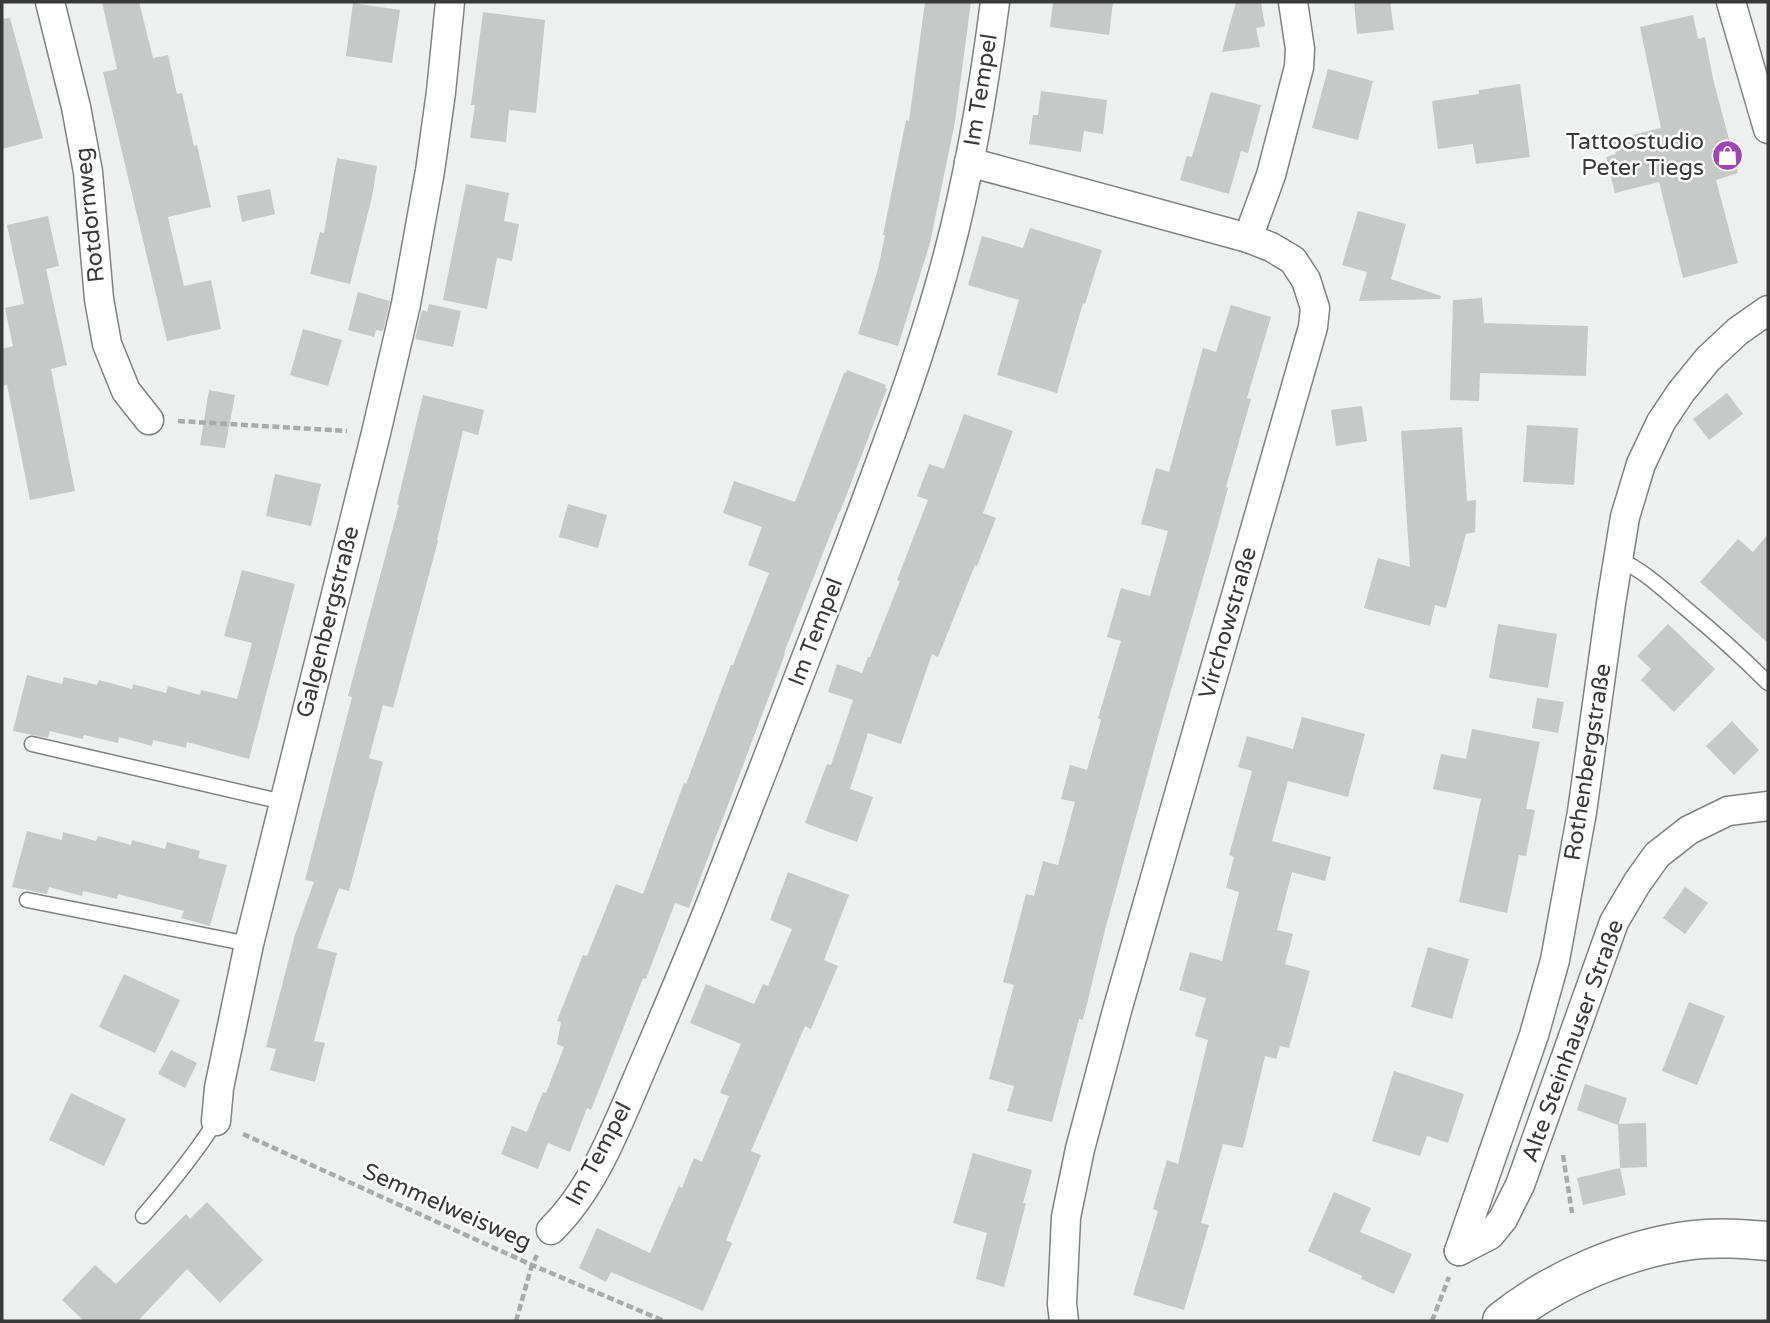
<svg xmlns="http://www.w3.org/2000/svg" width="1770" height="1323" viewBox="0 0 1770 1323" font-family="'Varela Round',sans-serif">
<rect width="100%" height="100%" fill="#edf0ee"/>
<g fill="#c6c9c7">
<path d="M 102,2 L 139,2 L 153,58 L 168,55 L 177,94 L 182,93 L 194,146 L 197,145 L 211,207 L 168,217 L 184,286 L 211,280 L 221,329 L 167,341 L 103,72 L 117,69 Z"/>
<path d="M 925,2 L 971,2 L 955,122 L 930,243 L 898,346 L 858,334 L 878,269 L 885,235 L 883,235 L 906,120 L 909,121 Z"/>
<path d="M 1053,2 L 1113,2 L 1109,35 L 1050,27 Z"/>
<path d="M 1236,2 L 1261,2 L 1265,26 L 1256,28 L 1260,47 L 1222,52 Z"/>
<path d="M 1354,2 L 1390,2 L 1394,30 L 1357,34 Z"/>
<path d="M 353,3 L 400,10 L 392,63 L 346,56 Z"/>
<path d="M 483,12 L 545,20 L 536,113 L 509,110 L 506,142 L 470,138 L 475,105 L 471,105 Z"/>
<path d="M 1693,15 L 1698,39 L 1705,37 L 1713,79 L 1738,173 L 1716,180 L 1738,263 L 1683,278 L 1659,182 L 1615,193 L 1606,157 L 1616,154 L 1612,140 L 1661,128 L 1640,27 Z"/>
<path d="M 10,18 L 43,138 L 2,149 L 2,19 Z"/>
<path d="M 1328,69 L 1373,81 L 1358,140 L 1312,128 Z"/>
<path d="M 1520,84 L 1530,157 L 1476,164 L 1473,144 L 1438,149 L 1432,101 L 1479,94 L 1479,90 Z"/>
<path d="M 1041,91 L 1107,100 L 1103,134 L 1084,131 L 1081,152 L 1029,144 L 1033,115 L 1038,115 Z"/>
<path d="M 1211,92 L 1261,105 L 1248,153 L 1241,151 L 1229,194 L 1180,180 L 1187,156 L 1192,157 Z"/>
<path d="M 337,158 L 377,166 L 372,197 L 350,284 L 310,274 L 320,232 L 324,233 Z"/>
<path d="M 466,184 L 509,193 L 504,221 L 519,224 L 512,261 L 497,258 L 487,309 L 443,300 Z"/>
<path d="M 270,189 L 275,214 L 242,222 L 237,196 Z"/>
<path d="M 1358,211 L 1406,224 L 1391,279 L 1441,296 L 1440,299 L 1359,301 L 1367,272 L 1342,265 Z"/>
<path d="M 48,216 L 59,266 L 46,269 L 67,365 L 51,369 L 75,491 L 30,500 L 7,385 L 2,386 L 2,349 L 13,346 L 5,308 L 24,304 L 7,225 Z"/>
<path d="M 1030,228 L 1102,250 L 1085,304 L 1083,303 L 1057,393 L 997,375 L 1019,300 L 968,285 L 982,236 L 1023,248 Z"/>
<path d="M 358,292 L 390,301 L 383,331 L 376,330 L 374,337 L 348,330 Z"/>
<path d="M 1482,298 L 1484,323 L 1588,326 L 1586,376 L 1480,373 L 1479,401 L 1450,400 L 1453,300 Z"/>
<path d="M 429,304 L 461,311 L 453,347 L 415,339 L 422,310 L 427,312 Z"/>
<path d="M 1231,305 L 1271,317 L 1247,398 L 1251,399 L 1226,487 L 1228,488 L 1213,543 L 1158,736 L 1105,930 L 1083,1020 L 1079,1019 L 1052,1122 L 1007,1111 L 1014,1086 L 989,1079 L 1014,985 L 1003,982 L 1026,894 L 1034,896 L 1043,861 L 1058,865 L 1075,802 L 1061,799 L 1070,765 L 1087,770 L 1101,720 L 1098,718 L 1121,641 L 1107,637 L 1121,588 L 1150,596 L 1168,531 L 1141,524 L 1156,468 L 1169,472 L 1203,348 L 1216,352 Z"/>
<path d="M 303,329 L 342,340 L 328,386 L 290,375 Z"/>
<path d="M 847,370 L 886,385 L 885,388 L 887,389 L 840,512 L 839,512 L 784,653 L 785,654 L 689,908 L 675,903 L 646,979 L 643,978 L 591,1110 L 587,1108 L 570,1152 L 548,1143 L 538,1169 L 510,1158 L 501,1154 L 512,1126 L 527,1132 L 543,1092 L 546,1093 L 564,1047 L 557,1044 L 561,1022 L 557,1021 L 583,955 L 587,956 L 616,884 L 643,894 L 684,783 L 686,784 L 731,665 L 733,665 L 769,573 L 748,565 L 762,527 L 723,513 L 734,481 L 795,502 L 844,373 L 846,373 Z"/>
<path d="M 209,390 L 235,395 L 225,448 L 200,445 Z"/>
<path d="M 1727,393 L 1743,414 L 1709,440 L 1693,419 Z"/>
<path d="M 423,395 L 484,410 L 478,435 L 463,431 L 437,540 L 438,541 L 393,708 L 383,705 L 369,758 L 383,762 L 349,891 L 339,888 L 317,948 L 337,953 L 314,1041 L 325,1043 L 315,1082 L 270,1070 L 276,1049 L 266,1047 L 295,935 L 314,882 L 305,880 L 352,697 L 348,696 L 399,505 L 397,504 Z"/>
<path d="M 1362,406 L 1367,441 L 1336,446 L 1331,410 Z"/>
<path d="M 964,414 L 1013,431 L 983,513 L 996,518 L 977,566 L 975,565 L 938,657 L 932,654 L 901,744 L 868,733 L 850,789 L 873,797 L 857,842 L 805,823 L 827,764 L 831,765 L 853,700 L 828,692 L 837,664 L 862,673 L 868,657 L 870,657 L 900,581 L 897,580 L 928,500 L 917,496 L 929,464 L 944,469 Z"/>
<path d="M 1527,425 L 1578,428 L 1574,485 L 1523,482 Z"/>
<path d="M 1462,427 L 1467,501 L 1476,500 L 1475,532 L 1466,534 L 1446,608 L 1435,605 L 1430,626 L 1364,608 L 1378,558 L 1410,567 L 1401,431 Z"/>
<path d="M 275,474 L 321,484 L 311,526 L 266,516 Z"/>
<path d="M 568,504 L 607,515 L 598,548 L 559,537 Z"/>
<path d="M 1768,534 L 1768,643 L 1700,582 L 1738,539 L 1753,552 Z"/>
<path d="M 242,570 L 295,584 L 249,759 L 187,742 L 186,748 L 153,740 L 152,746 L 119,737 L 118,743 L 84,735 L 83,739 L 50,731 L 48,738 L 13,731 L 27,675 L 62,684 L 64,677 L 97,685 L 99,680 L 132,689 L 133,684 L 166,693 L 168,686 L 200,695 L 201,690 L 237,699 L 252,643 L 224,636 Z"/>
<path d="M 1498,624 L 1557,634 L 1548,688 L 1489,678 Z"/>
<path d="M 1668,624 L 1715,669 L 1674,712 L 1641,680 L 1651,669 L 1637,656 Z"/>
<path d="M 1537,698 L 1564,702 L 1558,733 L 1532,728 Z"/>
<path d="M 1302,717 L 1365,734 L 1348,797 L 1288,781 L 1272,841 L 1331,857 L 1325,881 L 1292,872 L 1277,930 L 1293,934 L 1285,964 L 1310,971 L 1289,1048 L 1280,1046 L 1276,1059 L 1265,1056 L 1243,1148 L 1223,1144 L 1201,1223 L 1209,1225 L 1184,1310 L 1133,1295 L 1158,1211 L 1153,1209 L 1167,1160 L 1178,1164 L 1208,1040 L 1195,1036 L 1206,998 L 1179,990 L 1190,952 L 1222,961 L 1239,892 L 1226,888 L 1234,857 L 1229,855 L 1252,771 L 1238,767 L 1247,736 L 1293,749 Z"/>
<path d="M 1732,721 L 1759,750 L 1734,775 L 1706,746 Z"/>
<path d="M 1472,729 L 1540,742 L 1526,809 L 1535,810 L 1526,856 L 1519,855 L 1507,913 L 1459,902 L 1481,799 L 1433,789 L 1441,754 L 1466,759 Z"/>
<path d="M 27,831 L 62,840 L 63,832 L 96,841 L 98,836 L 131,845 L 132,840 L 165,849 L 167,842 L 200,851 L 198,858 L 227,865 L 210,926 L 181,918 L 184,911 L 118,894 L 117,899 L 83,891 L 82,896 L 49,887 L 47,894 L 12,887 Z"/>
<path d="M 788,872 L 849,895 L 824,960 L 838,966 L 811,1029 L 805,1026 L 751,1151 L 761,1155 L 726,1240 L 732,1243 L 703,1311 L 611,1272 L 606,1282 L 579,1268 L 597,1228 L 650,1253 L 679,1186 L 682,1188 L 694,1158 L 702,1162 L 729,1096 L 720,1093 L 741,1044 L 690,1023 L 706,984 L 754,1004 L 763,984 L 768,986 L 792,929 L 770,920 Z"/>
<path d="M 1685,887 L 1708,903 L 1685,934 L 1663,918 Z"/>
<path d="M 1428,947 L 1469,959 L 1452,1019 L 1411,1007 Z"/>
<path d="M 124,974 L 180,1000 L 155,1053 L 99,1027 Z"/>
<path d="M 1689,1002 L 1725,1016 L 1697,1085 L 1662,1071 Z"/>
<path d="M 171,1050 L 197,1063 L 185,1088 L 158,1074 Z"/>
<path d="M 1394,1071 L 1464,1094 L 1448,1143 L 1427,1136 L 1420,1156 L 1372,1141 Z"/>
<path d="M 1585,1084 L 1627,1098 L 1618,1125 L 1577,1110 Z"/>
<path d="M 71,1093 L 126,1119 L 104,1166 L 49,1140 Z"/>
<path d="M 1646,1123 L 1647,1167 L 1620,1168 L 1618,1124 Z"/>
<path d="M 973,1153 L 1032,1170 L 1023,1203 L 1026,1203 L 1004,1287 L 976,1279 L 987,1233 L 953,1223 Z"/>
<path d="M 1620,1168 L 1626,1195 L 1583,1205 L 1577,1178 Z"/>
<path d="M 1334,1192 L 1371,1208 L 1360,1232 L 1412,1254 L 1394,1294 L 1361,1279 L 1362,1276 L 1308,1251 Z"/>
<path d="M 207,1202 L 263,1260 L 220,1303 L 187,1269 L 138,1321 L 84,1321 L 62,1300 L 95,1265 L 116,1284 L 186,1214 L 190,1219 Z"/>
</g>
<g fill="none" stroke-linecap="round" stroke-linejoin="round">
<defs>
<g id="service">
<path d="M 1618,559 C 1643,570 1663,589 1684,607 C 1713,631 1741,656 1768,683"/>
<path d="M 32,744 L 283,802"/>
<path d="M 27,900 L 249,944"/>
<path d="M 143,1216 C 169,1186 194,1156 216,1121"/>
</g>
<g id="minor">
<path d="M 50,2 L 76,107 L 88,172 L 99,299 L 107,344 L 126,391 L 149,420"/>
<path d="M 1731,2 L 1768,129"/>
<path d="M 969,162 L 1248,238 L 1271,247 L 1293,260 L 1306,280 L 1315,308 L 1313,327 L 1118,1007 L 1080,1149 L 1066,1217 L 1062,1304 L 1064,1321"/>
<path d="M 1248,238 L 1271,175 L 1299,67 L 1300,49 L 1293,2"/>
<path d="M 216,1121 L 219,1088 L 249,944 L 376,433 L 406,304 L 430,171 L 441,92 L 450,2"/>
<path d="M 551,1230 C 592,1190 614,1133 636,1082 C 663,1019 690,957 715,893 C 759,780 803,668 846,554 C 883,456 921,357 948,255 C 970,172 984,87 995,2"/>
<path d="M 1459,1251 L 1534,1035 L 1555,960 L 1582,812 L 1611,603 L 1625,517 L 1641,464 L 1661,422 L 1681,392 L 1708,359 L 1738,331 L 1768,310"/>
<path d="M 1459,1251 L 1490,1235 L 1503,1219 L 1520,1185 L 1614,922 L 1637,883 L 1657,855 L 1689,830 L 1728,811 L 1768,806"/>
</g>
<path id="secondary" d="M 1502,1321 C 1554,1279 1627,1248 1693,1240 C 1718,1237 1743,1239 1768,1241"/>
</defs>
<use href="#service" stroke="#7f8280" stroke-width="17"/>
<use href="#minor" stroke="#7f8280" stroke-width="31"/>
<use href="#secondary" stroke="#7f8280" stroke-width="41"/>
<g stroke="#a9abaa" stroke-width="4.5" stroke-dasharray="7 3.5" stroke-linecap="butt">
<path d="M 178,421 L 347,431"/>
<path d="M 243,1134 L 532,1265 L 664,1321"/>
<path d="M 1563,1155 L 1572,1213"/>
<path d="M 516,1321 L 532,1265 L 537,1255"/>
<path d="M 1432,1321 L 1449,1277"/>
</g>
<use href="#service" stroke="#fff" stroke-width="14"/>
<use href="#minor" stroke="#fff" stroke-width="28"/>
<use href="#secondary" stroke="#fff" stroke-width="38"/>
</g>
<defs>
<symbol id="shop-disc" viewBox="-11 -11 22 22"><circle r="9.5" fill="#9f46b2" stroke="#fff"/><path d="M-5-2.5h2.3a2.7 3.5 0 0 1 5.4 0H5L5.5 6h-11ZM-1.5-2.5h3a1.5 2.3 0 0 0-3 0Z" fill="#fff"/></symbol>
</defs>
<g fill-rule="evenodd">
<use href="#shop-disc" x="1710" y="138" width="35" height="35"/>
</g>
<g text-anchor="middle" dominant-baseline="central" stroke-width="5" stroke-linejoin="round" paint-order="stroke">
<g font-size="23" fill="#383938" stroke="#fff">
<text transform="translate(981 90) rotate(-81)">Im Tempel</text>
<text transform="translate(90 215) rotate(-96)">Rotdornweg</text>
<text transform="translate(328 622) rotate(-76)">Galgenbergstraße</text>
<text transform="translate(1228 623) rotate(-74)">Virchowstraße</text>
<text transform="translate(816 632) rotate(-69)">Im Tempel</text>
<text transform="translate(1588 762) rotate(-81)">Rothenbergstraße</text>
<text transform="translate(1573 1041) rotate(-70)">Alte Steinhauser Straße</text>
<text transform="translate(599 1154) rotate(-62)">Im Tempel</text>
<text transform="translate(447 1207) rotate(24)">Semmelweisweg</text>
</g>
<g font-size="23" fill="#383938" stroke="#fff" text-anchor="end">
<text x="1704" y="142">Tattoostudio<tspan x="1704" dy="26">Peter Tiegs</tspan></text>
</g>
</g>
<rect width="1770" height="1323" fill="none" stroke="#383938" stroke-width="7"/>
</svg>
